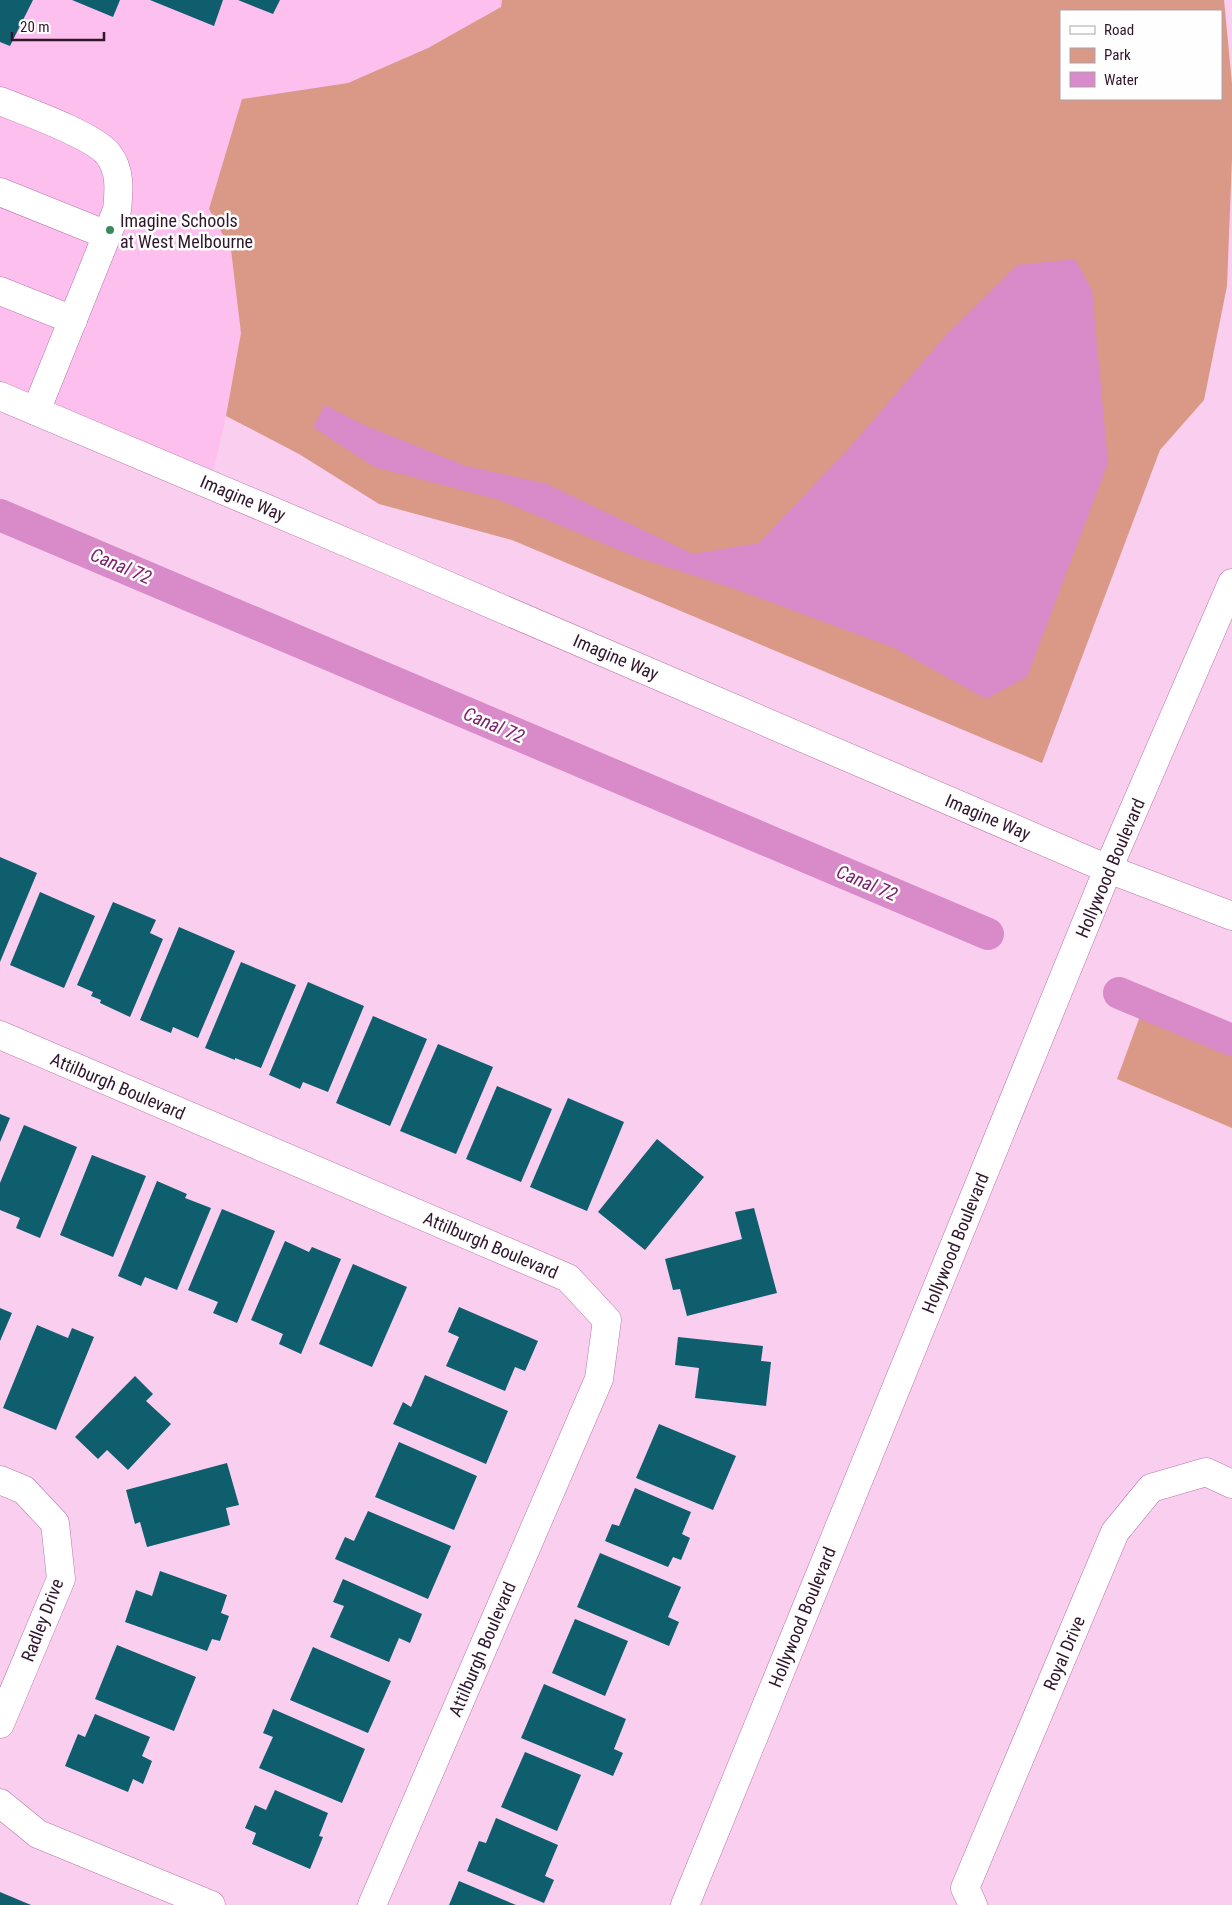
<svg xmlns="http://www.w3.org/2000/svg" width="1232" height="1905" viewBox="0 0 1232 1905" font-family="'Roboto Condensed',sans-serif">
<rect width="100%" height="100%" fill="#f9ceee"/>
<path fill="#fcbfee" d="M 0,0 L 502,0 L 501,7 L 428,48 L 348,83 L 242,99 L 209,209 L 231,250 L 242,334 L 226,416 L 210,485 L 0,397 Z"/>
<g fill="#da9887" fill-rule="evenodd">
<path d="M 502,0 L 1224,0 L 1232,84 L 1232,158 L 1227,286 L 1204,400 L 1160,450 L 1042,763 L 512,540 L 379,504 L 299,454 L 226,416 L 241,333 L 231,250 L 209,209 L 242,99 L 348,83 L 428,48 L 501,7 ZM 1061,11 L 1221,11 L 1221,99 L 1061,99 Z"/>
<path d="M 1150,989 L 1232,1024 L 1232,1128 L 1117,1079 Z"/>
</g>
<path fill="#d98ac8" d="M 1075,259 L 1092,290 L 1108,463 L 1027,677 L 986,699 L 894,648 L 735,589 L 636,557 L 499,500 L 374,467 L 313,427 L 325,405 L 364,425 L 466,466 L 547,484 L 693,554 L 759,543 L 852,445 L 947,334 L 1017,265 Z"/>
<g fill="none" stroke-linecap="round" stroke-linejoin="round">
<g stroke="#d98ac8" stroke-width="32">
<path d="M 0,515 L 988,934"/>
<path d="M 1119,993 L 1232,1040"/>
</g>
</g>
<g fill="#0e5e6e">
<path d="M 0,0 L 33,0 L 10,46 L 0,42 Z"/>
<path d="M 72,0 L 120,0 L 113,17 Z"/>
<path d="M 150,0 L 223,0 L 214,26 Z"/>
<path d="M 238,0 L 280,0 L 273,14 Z"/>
<path d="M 0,857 L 37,873 L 0,962 Z"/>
<path d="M 40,892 L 95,916 L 64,988 L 10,965 Z"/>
<path d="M 113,902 L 156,920 L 150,933 L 163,939 L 130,1017 L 100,1003 L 101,1000 L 91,996 L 93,992 L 77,985 Z"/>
<path d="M 179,927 L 235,951 L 198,1038 L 173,1027 L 171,1033 L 140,1020 Z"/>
<path d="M 241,962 L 296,985 L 261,1068 L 235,1058 L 235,1060 L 205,1048 Z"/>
<path d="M 308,982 L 364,1006 L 328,1092 L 303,1082 L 300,1089 L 269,1075 Z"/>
<path d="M 373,1016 L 427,1039 L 390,1126 L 336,1103 Z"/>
<path d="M 438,1044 L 493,1067 L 456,1154 L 400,1131 Z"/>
<path d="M 497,1086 L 552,1109 L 521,1182 L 466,1159 Z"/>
<path d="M 568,1098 L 624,1122 L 587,1211 L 530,1187 Z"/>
<path d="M 0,1114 L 10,1118 L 0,1142 Z"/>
<path d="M 24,1125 L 77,1147 L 40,1238 L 16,1228 L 20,1218 L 0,1210 L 0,1183 Z"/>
<path d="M 657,1139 L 704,1177 L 645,1250 L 598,1212 Z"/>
<path d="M 92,1155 L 146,1176 L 113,1257 L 60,1235 Z"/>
<path d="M 157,1181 L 187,1194 L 185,1198 L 211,1208 L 177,1290 L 145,1277 L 141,1286 L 118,1276 Z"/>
<path d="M 754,1208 L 777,1293 L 687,1316 L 680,1289 L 673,1290 L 665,1259 L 742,1239 L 735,1212 Z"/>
<path d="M 222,1209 L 275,1231 L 237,1323 L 213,1313 L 218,1302 L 188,1290 Z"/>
<path d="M 285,1241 L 309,1252 L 312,1247 L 341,1259 L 301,1354 L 279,1344 L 283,1334 L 251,1320 Z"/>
<path d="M 353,1264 L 407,1287 L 372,1367 L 319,1344 Z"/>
<path d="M 459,1307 L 538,1341 L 525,1371 L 515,1367 L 505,1391 L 446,1366 L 459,1337 L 448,1332 Z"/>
<path d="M 0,1308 L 12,1313 L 0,1341 Z"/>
<path d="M 37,1325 L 68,1338 L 72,1328 L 94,1337 L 56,1430 L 3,1408 Z"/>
<path d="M 678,1337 L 763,1346 L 761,1361 L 771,1362 L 766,1406 L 695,1398 L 699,1368 L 675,1365 Z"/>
<path d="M 425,1375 L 508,1411 L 486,1464 L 393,1424 L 403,1402 L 411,1407 Z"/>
<path d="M 135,1376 L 153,1394 L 146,1401 L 171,1424 L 128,1470 L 107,1450 L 98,1459 L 75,1437 Z"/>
<path d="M 659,1424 L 736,1456 L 713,1510 L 636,1478 Z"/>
<path d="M 399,1442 L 477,1476 L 454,1530 L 375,1497 Z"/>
<path d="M 227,1463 L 239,1505 L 226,1508 L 230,1525 L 147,1547 L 140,1522 L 135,1524 L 126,1490 Z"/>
<path d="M 635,1488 L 691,1512 L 682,1534 L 690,1538 L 681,1560 L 673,1557 L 668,1567 L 605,1541 L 612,1524 L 619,1526 Z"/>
<path d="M 368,1511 L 451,1546 L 428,1599 L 335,1559 L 345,1537 L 354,1541 Z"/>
<path d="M 600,1553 L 681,1587 L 668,1617 L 679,1622 L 669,1646 L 577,1607 Z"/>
<path d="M 160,1571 L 227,1595 L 221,1613 L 229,1616 L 220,1641 L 212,1639 L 207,1651 L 125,1622 L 136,1590 L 152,1596 Z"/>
<path d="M 343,1579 L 422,1614 L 410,1643 L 399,1638 L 389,1662 L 330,1637 L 344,1606 L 333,1602 Z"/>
<path d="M 575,1619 L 628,1641 L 605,1696 L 552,1673 Z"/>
<path d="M 117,1645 L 196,1677 L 174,1731 L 95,1699 Z"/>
<path d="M 313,1647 L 391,1681 L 368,1733 L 290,1700 Z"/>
<path d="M 544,1684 L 626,1719 L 614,1749 L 623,1753 L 613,1776 L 521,1738 Z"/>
<path d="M 273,1709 L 365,1749 L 342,1803 L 259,1768 L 273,1737 L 263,1733 Z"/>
<path d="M 95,1714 L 150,1737 L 142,1756 L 152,1761 L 143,1784 L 133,1779 L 128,1792 L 65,1766 L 78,1734 L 85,1737 Z"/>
<path d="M 525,1752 L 581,1775 L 557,1831 L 501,1807 Z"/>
<path d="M 275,1790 L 328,1813 L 319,1836 L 323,1837 L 310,1869 L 252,1844 L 256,1833 L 245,1828 L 255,1805 L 266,1810 Z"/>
<path d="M 496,1818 L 558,1845 L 545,1876 L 554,1880 L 544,1903 L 467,1871 L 479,1841 L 486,1843 Z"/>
<path d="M 459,1881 L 516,1905 L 449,1905 Z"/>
<path d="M 0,1892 L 31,1905 L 0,1905 Z"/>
</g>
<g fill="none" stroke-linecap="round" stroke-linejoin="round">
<defs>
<g id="minor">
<path d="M 0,101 C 25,111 93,135 108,154 C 121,170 119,191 117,210 L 36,411"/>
<path d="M 0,192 L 107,235"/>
<path d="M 0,291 L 73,320"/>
<path d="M 0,396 L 400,565 L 1108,869 L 1232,916"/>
<path d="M 0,1035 L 568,1278 L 607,1320 L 599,1379 L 372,1905"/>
<path d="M 0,1480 L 24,1490 L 55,1523 L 61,1579 L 0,1724"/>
<path d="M 0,1803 L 38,1834 L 211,1905"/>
<path d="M 685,1905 L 1108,869 L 1232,583"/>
<path d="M 973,1905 L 965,1888 L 1115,1532 L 1151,1488 L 1206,1472 L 1232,1484"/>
</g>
</defs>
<use href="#minor" stroke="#b877aa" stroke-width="29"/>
<use href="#minor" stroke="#fff" stroke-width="28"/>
</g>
<circle fill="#39895a" stroke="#fefefe" stroke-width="2" cx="110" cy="230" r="5"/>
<g text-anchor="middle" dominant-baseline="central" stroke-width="5" stroke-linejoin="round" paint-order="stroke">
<g font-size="18" fill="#30162b" stroke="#fefefe" text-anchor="start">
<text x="120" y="220">Imagine Schools<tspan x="120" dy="21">at West Melbourne</tspan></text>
</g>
<g font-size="18" fill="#30162b" stroke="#fefefe">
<text transform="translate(243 498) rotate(23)">Imagine Way</text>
<text transform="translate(616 657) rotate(23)">Imagine Way</text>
<text transform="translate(988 817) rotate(23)">Imagine Way</text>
<text transform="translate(1110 868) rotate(-67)">Hollywood Boulevard</text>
<text transform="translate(118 1086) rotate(23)">Attilburgh Boulevard</text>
<text transform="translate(955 1243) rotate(-68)">Hollywood Boulevard</text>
<text transform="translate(491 1245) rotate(23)">Attilburgh Boulevard</text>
<text transform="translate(802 1617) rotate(-68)">Hollywood Boulevard</text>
<text transform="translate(42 1620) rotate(-69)">Radley Drive</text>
<text transform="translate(482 1649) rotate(-67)">Attilburgh Boulevard</text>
<text transform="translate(1064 1653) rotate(-67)">Royal Drive</text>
</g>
<g font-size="19" font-style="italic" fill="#7e2270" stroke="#fefefe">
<text transform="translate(121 566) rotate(23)">Canal 72</text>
<text transform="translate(494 725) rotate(23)">Canal 72</text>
<text transform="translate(867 883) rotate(23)">Canal 72</text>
</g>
</g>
<rect x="1060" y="10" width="162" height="90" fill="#fefefe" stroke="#aca1aa"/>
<rect x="1070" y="26" width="25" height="8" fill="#ffffff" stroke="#aca1aa"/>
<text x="1104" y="35" font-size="15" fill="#30162b">Road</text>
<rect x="1070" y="48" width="25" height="15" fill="#da9887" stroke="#aca1aa"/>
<text x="1104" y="60" font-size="15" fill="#30162b">Park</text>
<rect x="1070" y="72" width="25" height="15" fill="#d98ac8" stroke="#aca1aa"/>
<text x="1104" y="85" font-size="15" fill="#30162b">Water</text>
<path d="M12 32v8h92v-8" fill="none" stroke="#30162b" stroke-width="2.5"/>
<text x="20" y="32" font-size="15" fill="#30162b" stroke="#fefefe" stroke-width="4" paint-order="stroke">20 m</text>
</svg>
